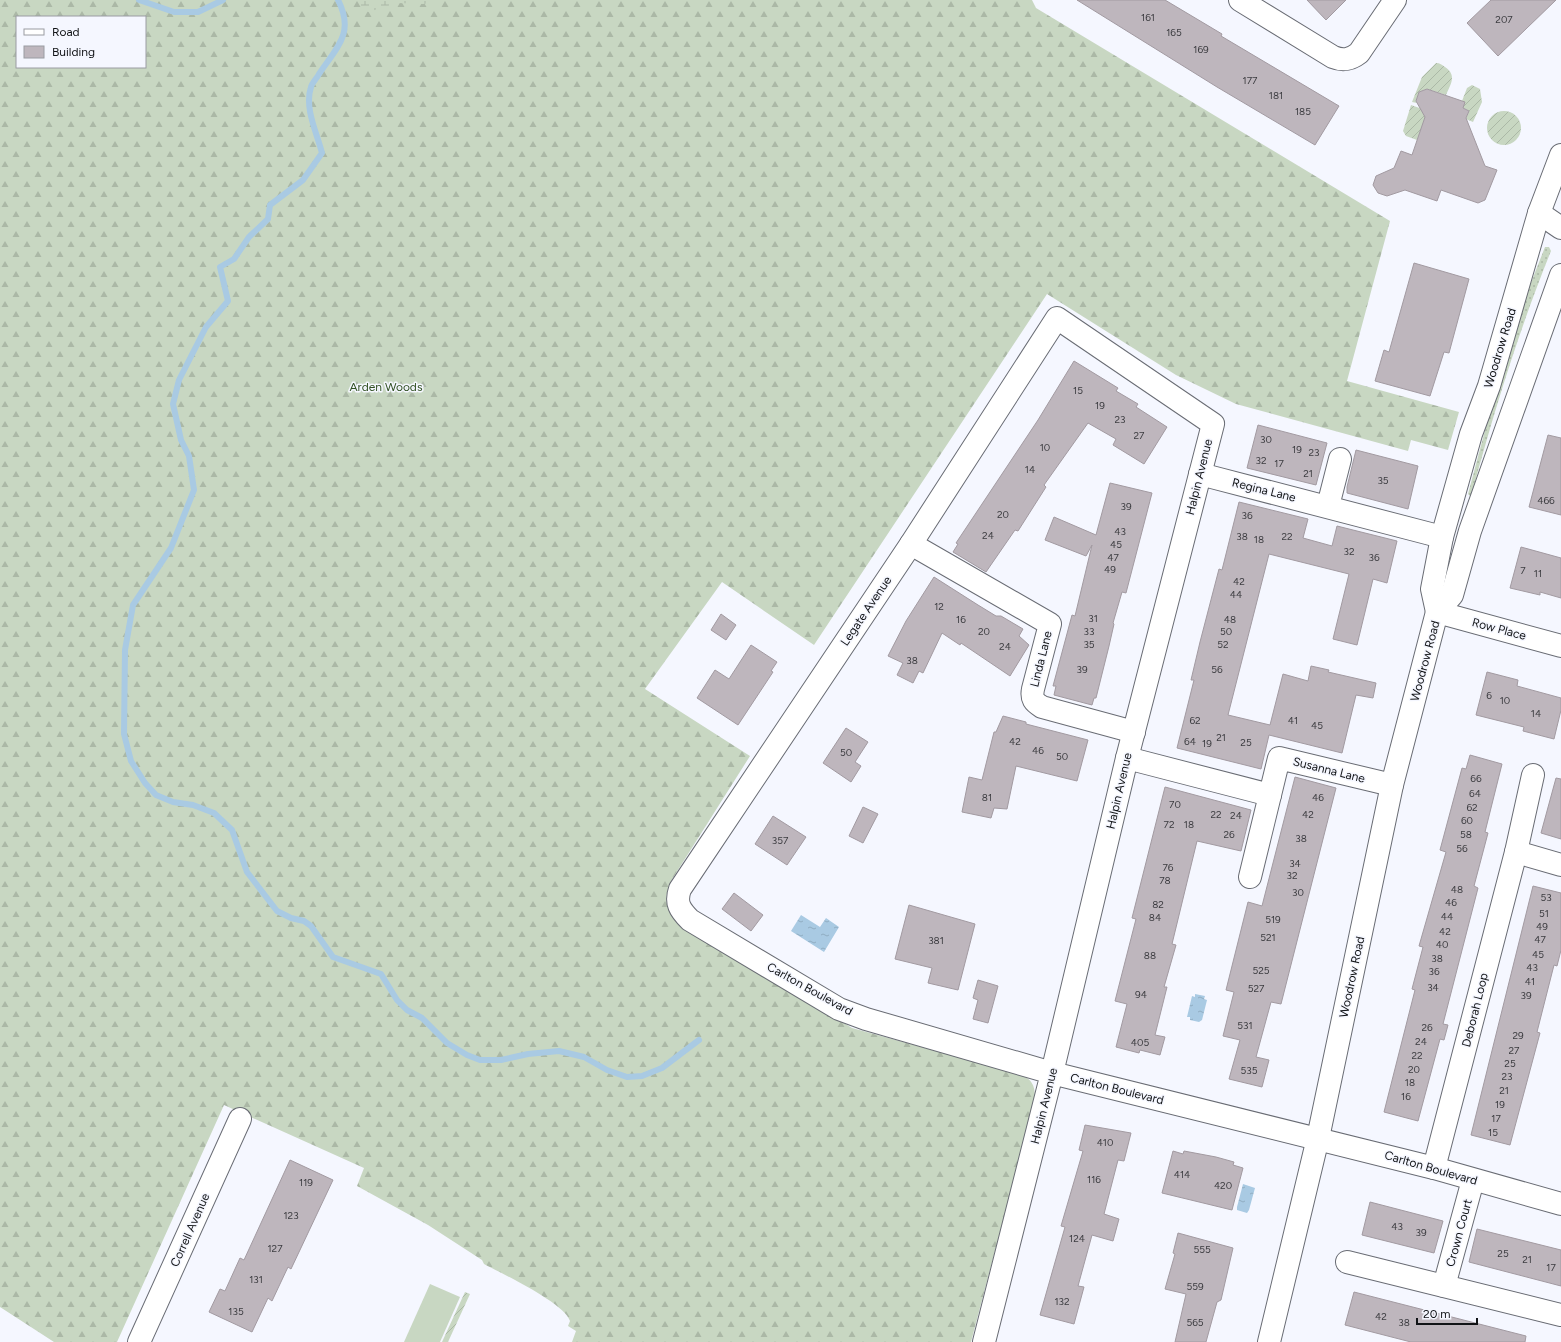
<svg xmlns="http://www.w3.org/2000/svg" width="1561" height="1342" viewBox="0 0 1561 1342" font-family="Figtree,sans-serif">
<defs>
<pattern id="grass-dots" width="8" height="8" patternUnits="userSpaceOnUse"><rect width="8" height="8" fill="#c8d7c2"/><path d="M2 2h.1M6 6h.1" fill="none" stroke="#abb8a6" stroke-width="1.8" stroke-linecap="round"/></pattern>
<pattern id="forest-firs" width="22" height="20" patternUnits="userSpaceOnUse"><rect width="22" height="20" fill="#c8d7c2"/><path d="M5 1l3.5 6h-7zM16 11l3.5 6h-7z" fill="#abb8a6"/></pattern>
<pattern id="wetland-marsh" width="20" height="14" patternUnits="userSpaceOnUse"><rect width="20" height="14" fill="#c8d7c2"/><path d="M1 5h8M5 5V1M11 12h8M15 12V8" fill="none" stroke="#abb8a6"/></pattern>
<pattern id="garden-furrows" width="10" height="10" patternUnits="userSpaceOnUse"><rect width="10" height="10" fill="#c8d7c2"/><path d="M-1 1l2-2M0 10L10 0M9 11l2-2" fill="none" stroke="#abb8a6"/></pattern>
<pattern id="water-ripples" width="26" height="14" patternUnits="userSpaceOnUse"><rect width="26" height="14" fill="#a9cae3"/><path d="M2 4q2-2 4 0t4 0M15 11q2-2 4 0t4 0" fill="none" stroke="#90adc2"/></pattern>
</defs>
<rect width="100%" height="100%" fill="#f5f7ff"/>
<path fill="url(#grass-dots)" d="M 1545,247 L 1549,247 L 1551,251 C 1519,330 1494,411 1472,493 L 1470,496 L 1468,494 L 1487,423 L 1525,298 Z"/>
<path fill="url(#forest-firs)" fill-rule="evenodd" d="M 0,0 L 1032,0 L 1036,8 L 1390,221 L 1347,381 L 1459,412 L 1448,450 L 1411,440 L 1408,451 L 1236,404 L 1176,375 L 1047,294 L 814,645 L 722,582 L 645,689 L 750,756 L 671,881 C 663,900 665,907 680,922 L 852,1028 L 1020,1074 C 1033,1080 1035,1086 1035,1099 L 971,1342 L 572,1342 L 576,1331 L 568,1326 L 570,1321 C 564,1303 503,1274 484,1264 L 482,1260 L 428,1225 L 357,1186 L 364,1168 L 224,1105 L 117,1342 L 54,1342 L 0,1307 ZM 17,17 L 145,17 L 145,67 L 17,67 Z"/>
<path fill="url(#wetland-marsh)" d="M 360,0 L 453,0 L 423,4 L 398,3 L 368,12 L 360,5 Z"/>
<g fill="url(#garden-furrows)">
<path d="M 1436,63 C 1440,63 1442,65 1445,67 C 1457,75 1451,84 1446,95 L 1427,89 L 1419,92 L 1416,101 L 1417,103 L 1412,102 L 1422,77 Z"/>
<path d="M 1472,85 L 1480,89 L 1482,102 L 1473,122 L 1466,119 L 1469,111 L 1463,108 L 1462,101 L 1467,88 Z"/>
<path d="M 1411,105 L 1428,111 L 1417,140 L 1406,136 L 1403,131 Z"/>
<circle cx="1504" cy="128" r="17"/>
<path d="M 465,1292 L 470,1294 L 448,1342 L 442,1342 Z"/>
</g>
<path fill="#c8d7c2" d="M 430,1284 L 460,1297 L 440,1342 L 404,1342 Z"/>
<g fill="url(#water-ripples)">
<path d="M 801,915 L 820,927 L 826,918 L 839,927 L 824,952 L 791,931 Z"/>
<path d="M 1195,994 L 1205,996 L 1204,999 L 1207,1000 L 1202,1020 L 1199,1022 L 1190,1020 L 1190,1017 L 1187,1017 L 1192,996 L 1195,997 Z"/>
<path d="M 1243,1184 L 1255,1188 L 1249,1210 L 1247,1213 L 1237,1210 L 1237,1207 Z"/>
</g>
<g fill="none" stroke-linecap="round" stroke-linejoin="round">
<g stroke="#a9cae3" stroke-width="6">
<path d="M 139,0 L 174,12 L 198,12 L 223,0"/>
<path d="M 338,0 C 355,33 337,47 319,74 C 317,78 312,83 311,87 C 304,108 317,133 322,153 L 303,180 L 270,205 L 268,219 L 249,237 L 234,259 L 220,267 L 228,301 L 206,327 L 179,380 L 173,404 L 181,440 L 189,456 L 194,490 L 171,548 L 133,605 L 125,650 L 124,734 L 131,761 L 145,783 L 156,795 L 173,802 L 193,805 L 214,813 L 232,830 L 247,872 L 277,911 L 291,918 L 304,921 L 311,926 L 333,957 L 381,974 L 397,1000 L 407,1010 L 422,1018 L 447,1043 L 467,1055 L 480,1060 L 501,1060 L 528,1054 L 559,1051 L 584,1057 L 607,1070 L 627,1077 L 642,1076 L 662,1068 L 699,1040"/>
</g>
</g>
<g fill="#beb6bd" stroke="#a29aa1">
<path d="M 1077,0 L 1165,0 L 1222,34 L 1221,36 L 1339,106 L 1315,145 L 1217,87 Z"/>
<path d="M 1307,0 L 1346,0 L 1326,20 Z"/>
<path d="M 1491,0 L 1556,0 L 1498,56 L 1467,23 Z"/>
<path d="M 1427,89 L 1465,102 L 1463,108 L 1469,111 L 1466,118 L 1485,166 L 1497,170 L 1485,200 L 1478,203 L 1441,190 L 1437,201 L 1405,190 L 1387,196 L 1378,193 L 1373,185 L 1376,176 L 1394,168 L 1401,151 L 1412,155 L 1425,117 L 1416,101 L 1419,92 Z"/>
<path d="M 1414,263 L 1469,279 L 1449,353 L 1444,352 L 1430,396 L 1375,381 L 1384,350 L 1389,352 Z"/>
<path d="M 1074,361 L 1118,388 L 1116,391 L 1138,404 L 1136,407 L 1167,427 L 1144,464 L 1113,445 L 1116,439 L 1088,423 L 1044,485 L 1046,487 L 1018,531 L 1015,530 L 986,572 L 953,552 L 958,544 L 956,543 L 1038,420 Z"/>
<path d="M 1258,425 L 1327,443 L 1316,485 L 1247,468 Z"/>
<path d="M 1548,435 L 1561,438 L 1561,515 L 1529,507 Z"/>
<path d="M 1356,450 L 1418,466 L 1408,509 L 1347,493 L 1347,487 Z"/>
<path d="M 1110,483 L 1152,493 L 1126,593 L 1122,592 L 1113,623 L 1114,624 L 1109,646 L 1096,698 L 1094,698 L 1092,705 L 1054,695 L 1056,686 L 1053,686 L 1072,615 L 1075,616 L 1092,545 L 1086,556 L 1045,540 L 1054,517 L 1096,535 Z"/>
<path d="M 1239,502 L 1308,519 L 1303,538 L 1332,546 L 1337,526 L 1397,541 L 1387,583 L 1373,579 L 1357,645 L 1333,639 L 1349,574 L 1269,554 L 1228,715 L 1270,725 L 1283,674 L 1308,681 L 1311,666 L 1329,670 L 1328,672 L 1376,683 L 1373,698 L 1356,695 L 1342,753 L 1269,735 L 1261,769 L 1177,748 L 1194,680 L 1191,680 L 1200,642 L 1219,569 L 1222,570 Z"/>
<path d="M 1521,547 L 1561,558 L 1561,598 L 1540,592 L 1540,595 L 1510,588 Z"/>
<path d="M 934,577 L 978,605 L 996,616 L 1001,616 L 1023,629 L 1019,636 L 1029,645 L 1010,676 L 961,643 L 960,645 L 942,633 L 923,673 L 919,671 L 913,683 L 897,675 L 903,663 L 888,656 L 906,621 Z"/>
<path d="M 721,614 L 736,625 L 726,640 L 711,630 Z"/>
<path d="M 751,645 L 777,662 L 771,671 L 773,672 L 738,725 L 697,698 L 715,670 L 729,679 Z"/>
<path d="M 1487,672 L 1518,680 L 1517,686 L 1561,698 L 1561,710 L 1554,739 L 1523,731 L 1524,727 L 1476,715 Z"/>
<path d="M 1003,716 L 1026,722 L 1026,724 L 1088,740 L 1077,781 L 1016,766 L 1007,809 L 994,808 L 991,818 L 962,812 L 969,777 L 982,780 L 994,732 L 996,732 Z"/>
<path d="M 846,728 L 868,742 L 855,762 L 861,766 L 851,782 L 823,763 Z"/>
<path d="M 1470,755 L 1502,764 L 1485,832 L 1488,833 L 1474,886 L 1478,888 L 1443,1024 L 1448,1025 L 1444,1040 L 1440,1039 L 1418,1121 L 1384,1112 L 1415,990 L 1412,989 L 1423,947 L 1419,946 L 1446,852 L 1440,850 L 1462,768 L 1466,769 Z"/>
<path d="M 1295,777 L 1336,788 L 1281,1004 L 1271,1002 L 1256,1057 L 1269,1060 L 1262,1087 L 1229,1079 L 1240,1040 L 1223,1036 L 1234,992 L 1226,990 L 1248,902 L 1262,906 Z"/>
<path d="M 1556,778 L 1561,779 L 1561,839 L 1541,833 Z"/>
<path d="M 1165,787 L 1251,810 L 1241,851 L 1197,841 L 1172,944 L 1176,945 L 1164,987 L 1167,987 L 1155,1035 L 1165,1037 L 1160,1055 L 1140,1050 L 1139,1053 L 1116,1047 L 1127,1004 L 1115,1001 L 1136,919 L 1132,918 Z"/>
<path d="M 863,807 L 878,814 L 863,843 L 849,836 Z"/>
<path d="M 773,816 L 806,837 L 787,865 L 755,844 Z"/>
<path d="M 1533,886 L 1561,893 L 1561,950 L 1557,966 L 1554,965 L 1537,1032 L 1540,1033 L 1510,1145 L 1471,1135 Z"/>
<path d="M 734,893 L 763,915 L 751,931 L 722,909 Z"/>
<path d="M 909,905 L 975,924 L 958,990 L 928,983 L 932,968 L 895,959 Z"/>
<path d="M 978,980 L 998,986 L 988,1023 L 973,1019 L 978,1000 L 973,998 Z"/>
<path d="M 1085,1125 L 1131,1133 L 1124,1161 L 1118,1160 L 1104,1214 L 1119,1219 L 1113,1241 L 1092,1235 L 1078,1286 L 1084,1287 L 1074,1324 L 1040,1315 L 1065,1227 L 1061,1226 L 1083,1151 L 1079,1150 Z"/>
<path d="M 1173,1151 L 1183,1154 L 1184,1151 L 1216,1157 L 1234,1162 L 1233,1165 L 1243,1168 L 1232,1210 L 1162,1193 Z"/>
<path d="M 290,1160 L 333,1180 L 291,1269 L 288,1267 L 272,1301 L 268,1298 L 252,1332 L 209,1312 L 220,1289 L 225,1291 L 240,1258 L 244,1260 Z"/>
<path d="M 1370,1202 L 1443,1221 L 1434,1253 L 1362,1235 Z"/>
<path d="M 1477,1229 L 1561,1250 L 1561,1286 L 1469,1262 Z"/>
<path d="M 1178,1233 L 1233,1248 L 1221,1300 L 1217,1302 L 1206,1342 L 1175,1342 L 1186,1294 L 1165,1289 L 1175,1254 L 1173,1253 Z"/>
<path d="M 1354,1292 L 1526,1336 L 1525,1342 L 1411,1342 L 1345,1325 Z"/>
</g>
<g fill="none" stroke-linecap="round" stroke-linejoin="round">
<defs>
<g id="minor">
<path d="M 1240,0 L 1333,57 C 1343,61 1350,60 1359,53 L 1395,0"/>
<path d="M 1539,213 L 1561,228"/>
<path d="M 1200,474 L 1442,537"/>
<path d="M 1328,506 L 1340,459"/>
<path d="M 911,544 L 1050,624 L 1033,689 C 1031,699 1034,702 1042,707 L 1134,732"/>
<path d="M 1437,612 L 1432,589 L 1442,537 L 1471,434 L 1489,386 L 1539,213 L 1561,155"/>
<path d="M 1437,612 L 1561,646"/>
<path d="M 1127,758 L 1270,795"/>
<path d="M 1516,852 L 1561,865"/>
<path d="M 1250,877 L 1279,758 L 1392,785"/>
<path d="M 1434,1168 L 1516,852 L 1533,775"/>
<path d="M 1347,1262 L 1561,1315"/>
<path d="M 1444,1286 L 1473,1180"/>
<path d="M 139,1342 L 240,1119"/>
<path d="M 984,1342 L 1052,1073 L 1127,758 L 1213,424 L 1057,318 L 911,544 L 680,889 C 675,903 680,910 690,920 L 839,1009 L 866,1019 L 1052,1073 L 1434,1168 L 1561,1204"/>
<path d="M 1269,1342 L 1318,1138 L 1392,785 L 1437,612 L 1452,595 L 1470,531 L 1561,275"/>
</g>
</defs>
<use href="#minor" stroke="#696c74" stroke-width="24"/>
<use href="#minor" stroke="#fff" stroke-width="22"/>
</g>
<g text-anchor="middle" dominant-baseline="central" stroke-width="3" stroke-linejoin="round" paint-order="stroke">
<g font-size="10" fill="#3c3c40">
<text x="1148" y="17">161</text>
<text x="1504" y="19">207</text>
<text x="1174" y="32">165</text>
<text x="1201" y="49">169</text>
<text x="1250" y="80">177</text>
<text x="1276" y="95">181</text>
<text x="1303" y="111">185</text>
<text x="1078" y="390">15</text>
<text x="1100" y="405">19</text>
<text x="1120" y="419">23</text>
<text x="1139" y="435">27</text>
<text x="1266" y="439">30</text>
<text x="1045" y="447">10</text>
<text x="1297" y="449">19</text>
<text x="1314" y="452">23</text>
<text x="1261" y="460">32</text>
<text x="1279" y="463">17</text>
<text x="1030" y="469">14</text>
<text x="1308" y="473">21</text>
<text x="1383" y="480">35</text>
<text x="1546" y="500">466</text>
<text x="1126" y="506">39</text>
<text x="1003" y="514">20</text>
<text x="1247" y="515">36</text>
<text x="1120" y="531">43</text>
<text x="988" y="535">24</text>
<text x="1242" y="536">38</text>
<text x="1287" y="536">22</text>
<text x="1259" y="539">18</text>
<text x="1116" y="544">45</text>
<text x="1349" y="551">32</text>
<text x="1113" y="557">47</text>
<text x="1374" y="557">36</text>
<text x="1110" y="569">49</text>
<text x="1523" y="570">7</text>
<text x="1538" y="573">11</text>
<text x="1239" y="581">42</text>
<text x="1236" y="594">44</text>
<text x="939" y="606">12</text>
<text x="1093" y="618">31</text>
<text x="961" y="619">16</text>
<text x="1230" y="619">48</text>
<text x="984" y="631">20</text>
<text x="1089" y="631">33</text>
<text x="1226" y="631">50</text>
<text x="1089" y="644">35</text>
<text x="1223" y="644">52</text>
<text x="1005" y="646">24</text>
<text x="912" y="660">38</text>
<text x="1082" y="669">39</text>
<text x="1217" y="669">56</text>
<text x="1489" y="695">6</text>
<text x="1505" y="700">10</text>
<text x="1536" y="713">14</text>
<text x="1195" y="720">62</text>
<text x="1293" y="720">41</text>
<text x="1317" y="725">45</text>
<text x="1221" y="737">21</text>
<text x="1015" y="741">42</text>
<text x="1190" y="741">64</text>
<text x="1246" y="742">25</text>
<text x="1207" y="743">19</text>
<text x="1038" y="750">46</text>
<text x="846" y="752">50</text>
<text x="1062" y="756">50</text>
<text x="1476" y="778">66</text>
<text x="1475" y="793">64</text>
<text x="987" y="797">81</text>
<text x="1318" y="797">46</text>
<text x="1175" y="804">70</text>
<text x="1472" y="807">62</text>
<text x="1216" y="814">22</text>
<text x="1308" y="814">42</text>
<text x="1236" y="815">24</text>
<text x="1467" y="820">60</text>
<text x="1169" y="824">72</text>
<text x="1189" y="824">18</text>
<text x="1229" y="834">26</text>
<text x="1466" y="834">58</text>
<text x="1301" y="838">38</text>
<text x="780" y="840">357</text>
<text x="1462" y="848">56</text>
<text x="1295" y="863">34</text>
<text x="1168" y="867">76</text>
<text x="1292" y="875">32</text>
<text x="1165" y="880">78</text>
<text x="1457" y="889">48</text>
<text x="1298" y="892">30</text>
<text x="1546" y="897">53</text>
<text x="1451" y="902">46</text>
<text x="1158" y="904">82</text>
<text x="1544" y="913">51</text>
<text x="1447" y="916">44</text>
<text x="1155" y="917">84</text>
<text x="1273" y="919">519</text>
<text x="1542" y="926">49</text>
<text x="1445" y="931">42</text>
<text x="1268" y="937">521</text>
<text x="1540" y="939">47</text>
<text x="936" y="940">381</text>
<text x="1442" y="944">40</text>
<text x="1538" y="954">45</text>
<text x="1150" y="955">88</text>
<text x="1437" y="958">38</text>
<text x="1532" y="967">43</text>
<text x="1261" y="970">525</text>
<text x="1434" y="971">36</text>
<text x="1530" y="981">41</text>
<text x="1433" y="987">34</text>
<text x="1256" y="988">527</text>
<text x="1141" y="994">94</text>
<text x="1526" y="995">39</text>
<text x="1245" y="1025">531</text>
<text x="1427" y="1027">26</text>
<text x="1518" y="1035">29</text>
<text x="1421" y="1041">24</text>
<text x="1140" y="1042">405</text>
<text x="1514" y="1050">27</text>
<text x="1417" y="1055">22</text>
<text x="1510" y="1063">25</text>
<text x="1414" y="1069">20</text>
<text x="1249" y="1070">535</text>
<text x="1507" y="1076">23</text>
<text x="1410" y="1082">18</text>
<text x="1504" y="1090">21</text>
<text x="1406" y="1096">16</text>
<text x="1500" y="1104">19</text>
<text x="1496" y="1118">17</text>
<text x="1493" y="1132">15</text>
<text x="1105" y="1142">410</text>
<text x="1182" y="1174">414</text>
<text x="1094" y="1179">116</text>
<text x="306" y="1182">119</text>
<text x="1223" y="1185">420</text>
<text x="291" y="1215">123</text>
<text x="1397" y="1226">43</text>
<text x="1421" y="1232">39</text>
<text x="1077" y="1238">124</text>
<text x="275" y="1248">127</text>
<text x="1202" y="1249">555</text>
<text x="1503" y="1253">25</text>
<text x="1527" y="1259">21</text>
<text x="1551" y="1267">17</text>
<text x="256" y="1279">131</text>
<text x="1195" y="1286">559</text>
<text x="1062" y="1301">132</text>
<text x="236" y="1311">135</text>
<text x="1381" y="1316">42</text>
<text x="1195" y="1322">565</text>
<text x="1404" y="1322">38</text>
</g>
<g font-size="12" fill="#111316" stroke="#f5f7ff">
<text transform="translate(1500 348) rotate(-73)">Woodrow Road</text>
<text transform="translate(1199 477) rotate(-76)">Halpin Avenue</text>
<text transform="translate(1264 490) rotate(14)">Regina Lane</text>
<text transform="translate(866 611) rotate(-56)">Legate Avenue</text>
<text transform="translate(1499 629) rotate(15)">Row Place</text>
<text transform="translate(1041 659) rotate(-76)">Linda Lane</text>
<text transform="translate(1425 661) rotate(-75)">Woodrow Road</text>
<text transform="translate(1329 770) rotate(14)">Susanna Lane</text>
<text transform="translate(1119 791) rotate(-77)">Halpin Avenue</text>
<text transform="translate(1352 977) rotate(-78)">Woodrow Road</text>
<text transform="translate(810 989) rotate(29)">Carlton Boulevard</text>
<text transform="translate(1475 1010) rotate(-76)">Deborah Loop</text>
<text transform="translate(1117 1089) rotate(14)">Carlton Boulevard</text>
<text transform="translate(1044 1106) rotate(-76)">Halpin Avenue</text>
<text transform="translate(1431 1168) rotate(16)">Carlton Boulevard</text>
<text transform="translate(190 1230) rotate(-66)">Correll Avenue</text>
<text transform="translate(1459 1233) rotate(-75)">Crown Court</text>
</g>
<g font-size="12" fill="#315023" stroke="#f5f7ff">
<text x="386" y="387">Arden Woods</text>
</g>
</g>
<rect x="16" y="16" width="130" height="52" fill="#f5f7ff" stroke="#9a9ca2"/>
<rect x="24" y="29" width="20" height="6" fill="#ffffff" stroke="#9a9ca2"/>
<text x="52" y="36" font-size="12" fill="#111316">Road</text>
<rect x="24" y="46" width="20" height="12" fill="#beb6bd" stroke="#9a9ca2"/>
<text x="52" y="56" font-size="12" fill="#111316">Building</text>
<path d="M1417 1318v6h60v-6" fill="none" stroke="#111316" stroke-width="2"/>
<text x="1423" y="1318" font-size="12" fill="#111316" stroke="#f5f7ff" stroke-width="3" paint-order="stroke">20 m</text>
</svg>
